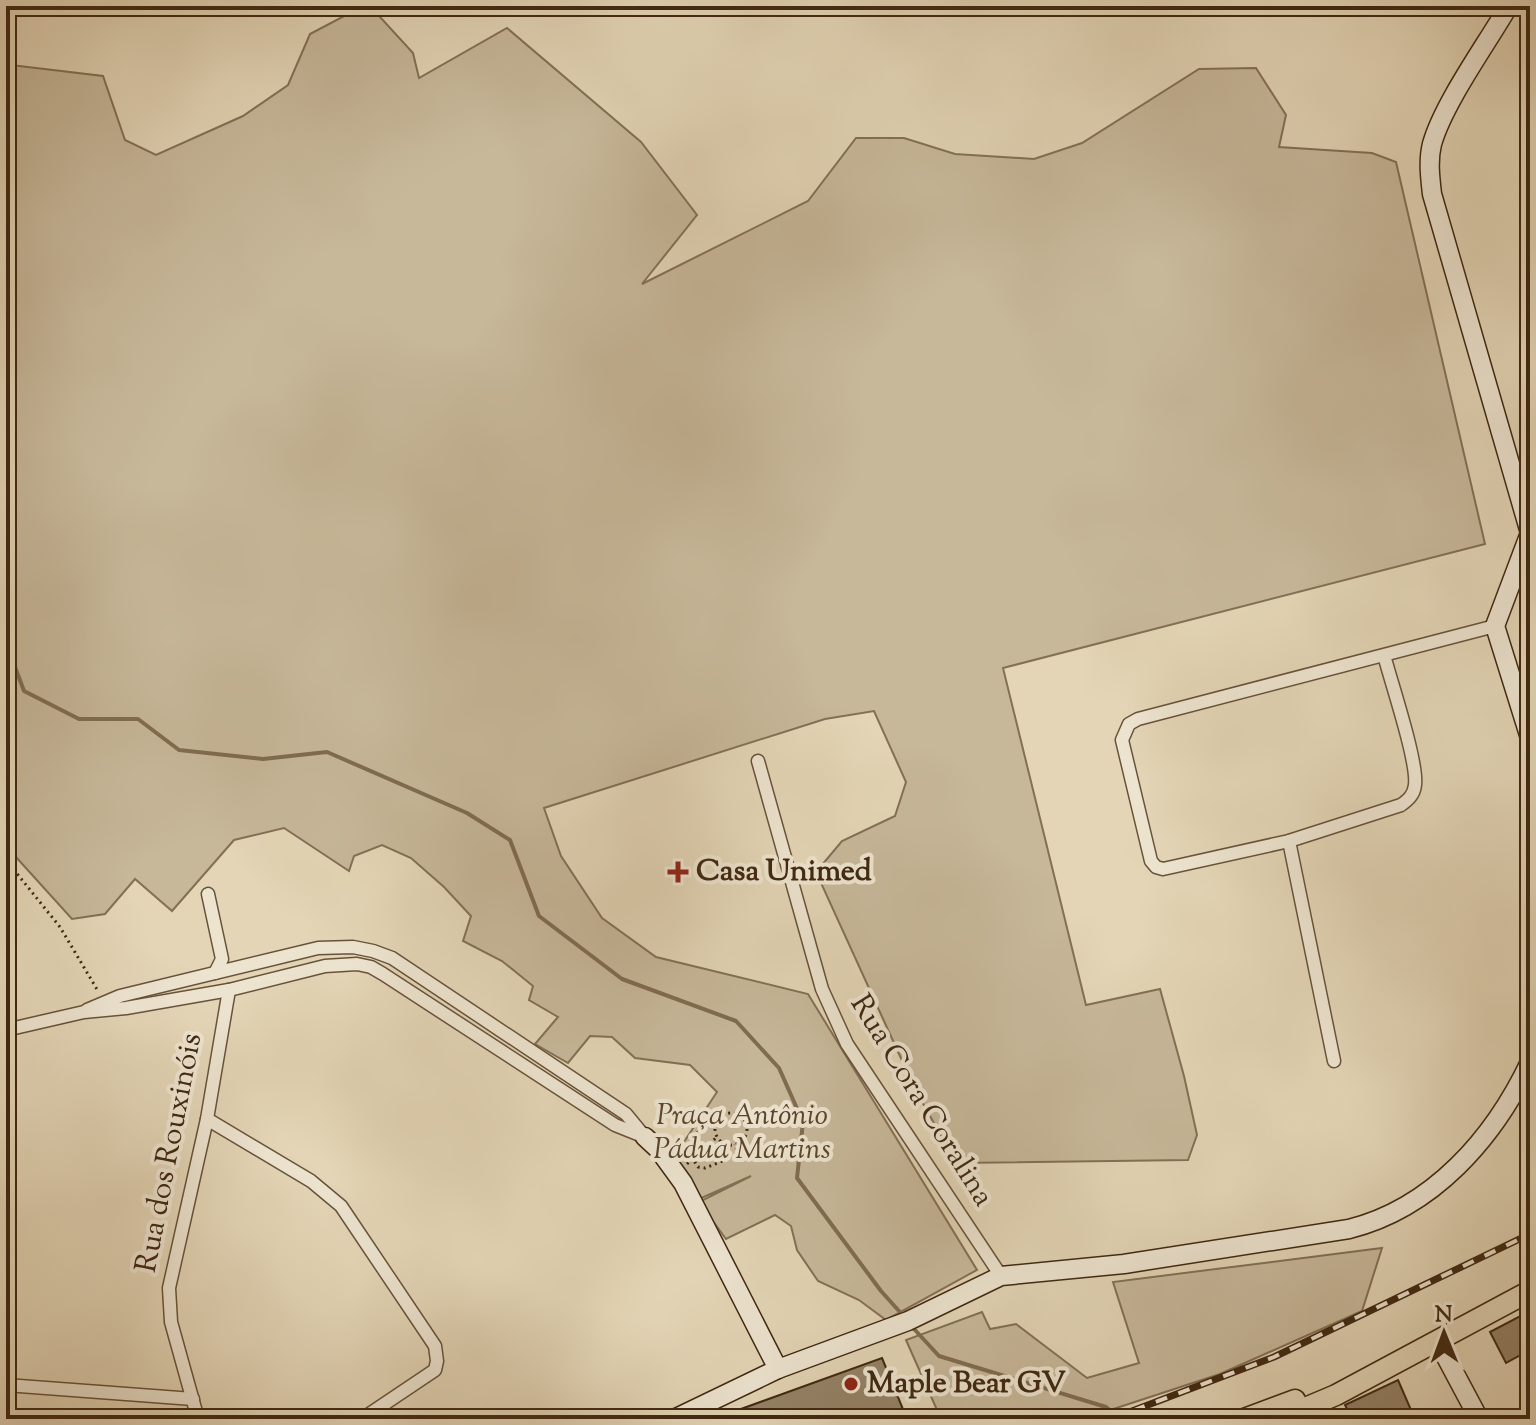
<svg xmlns="http://www.w3.org/2000/svg" width="1536" height="1425" viewBox="0 0 1536 1425" font-family="'Sorts Mill Goudy',serif">
<rect width="100%" height="100%" fill="#e3d5b6"/>
<filter id="stains"><feTurbulence type="fractalNoise" baseFrequency=".0025" numOctaves="4"/><feColorMatrix values="0 0 0 0 .2 0 0 0 0 .09 0 0 0 0 .02 0 0 0 .5 -.17"/></filter>
<radialGradient id="worn" r=".72"><stop offset=".6" stop-color="#630" stop-opacity="0"/><stop offset="1" stop-color="#630" stop-opacity=".3"/></radialGradient>
<g fill="#c7b89a" stroke="#837056" stroke-width="2">
<path d="M 363,6 L 370,6 L 413,53 L 419,78 L 507,28 L 641,142 L 697,215 L 642,284 L 808,201 L 856,138 L 904,138 L 955,154 L 1034,159 L 1082,143 L 1199,69 L 1256,68 L 1286,115 L 1279,147 L 1372,153 L 1396,162 L 1485,544 L 1003,668 L 1086,1005 L 1160,989 L 1184,1076 L 1197,1135 L 1188,1160 L 956,1163 L 915,1089 L 816,872 L 842,841 L 895,816 L 906,782 L 874,711 L 825,719 L 544,808 L 561,856 L 602,918 L 656,957 L 808,994 L 977,1270 L 886,1320 L 859,1300 L 818,1281 L 797,1250 L 791,1226 L 775,1215 L 726,1239 L 699,1202 L 751,1176 L 697,1200 L 672,1160 L 717,1092 L 690,1065 L 635,1058 L 612,1037 L 590,1036 L 568,1063 L 535,1044 L 558,1017 L 529,1000 L 533,986 L 502,961 L 463,941 L 471,916 L 444,887 L 411,858 L 382,845 L 354,856 L 349,871 L 284,828 L 234,840 L 172,911 L 135,879 L 105,914 L 72,919 L 6,846 L 6,70 L 11,65 L 103,76 L 125,140 L 156,155 L 243,116 L 288,85 L 310,34 Z"/>
<path d="M 1382,1248 L 1362,1311 L 1220,1374 L 1083,1419 L 941,1419 L 906,1340 L 982,1312 L 990,1329 L 1016,1324 L 1087,1378 L 1139,1363 L 1113,1282 Z"/>
</g>
<g fill="none" stroke-linecap="round" stroke-linejoin="round">
<g stroke="#806c52" stroke-width="4">
<path d="M 6,643 L 24,691 L 79,719 L 138,719 L 179,750 L 263,759 L 327,752 L 467,813 L 510,840 L 539,916 L 622,979 L 736,1021 L 779,1068 L 803,1122 L 797,1178 L 881,1291 L 899,1311"/>
<path d="M 915,1330 L 939,1356 L 1106,1407 L 1114,1414"/>
</g>
</g>
<g fill="#948267" stroke="#3f2811" stroke-width="2">
<path d="M 1530,1311 L 1530,1350 L 1506,1363 L 1490,1332 Z"/>
<path d="M 882,1358 L 907,1419 L 736,1419 L 738,1410 Z"/>
<path d="M 1398,1380 L 1411,1410 L 1391,1419 L 1352,1419 L 1345,1405 Z"/>
</g>
<g fill="none" stroke-linecap="round" stroke-linejoin="round">
<defs>
<g id="street">
<path d="M 1384,655 C 1391,682 1418,762 1415,785 C 1414,795 1408,800 1401,805 L 1289,841 L 1163,869 L 1156,867 L 1151,861 L 1122,740 L 1129,724 L 1138,719 L 1495,626"/>
<path d="M 758,761 L 822,989 L 847,1044 L 1001,1276"/>
<path d="M 1289,841 L 1334,1061"/>
<path d="M 208,894 L 222,959 L 215,973"/>
<path d="M 87,1010 L 120,996 L 318,948 L 353,947 L 373,951 L 392,958 L 626,1114 L 645,1137"/>
<path d="M 6,1030 L 84,1012 L 126,1008 L 229,990 L 325,966 L 357,964 L 371,967 L 383,974 L 615,1125 L 645,1137"/>
<path d="M 207,1119 L 311,1181 L 341,1206 L 435,1346 L 437,1361 L 435,1370 L 362,1419"/>
<path d="M 6,1385 L 193,1399"/>
<path d="M 198,1419 L 171,1322 L 169,1288 L 207,1119 L 229,990"/>
</g>
<g id="secondary">
<path d="M 1504,6 L 1505,12 C 1483,49 1443,105 1432,144 C 1428,160 1430,177 1432,194 L 1530,533"/>
<path d="M 1530,533 L 1495,626 L 1530,738"/>
<path d="M 645,1137 L 659,1150 L 683,1183 L 778,1369"/>
<path d="M 1438,1342 L 1479,1419"/>
<path d="M 674,1419 L 778,1369 L 908,1321 L 1001,1276 L 1124,1264 L 1349,1229 C 1433,1208 1494,1138 1530,1062"/>
</g>
<g id="primary">
<path d="M 1244,1419 L 1295,1400"/>
<path d="M 1279,1419 L 1336,1395 L 1530,1291"/>
</g>
</defs>
<use href="#street" stroke="#68533a" stroke-width="15"/>
<use href="#secondary" stroke="#3f2811" stroke-width="21"/>
<use href="#primary" stroke="#3f2811" stroke-width="23"/>
<g stroke="#3f2811" stroke-width="3" stroke-dasharray="2 4" stroke-linecap="butt">
<path d="M 6,860 L 60,927 L 98,991"/>
<circle cx="731" cy="1129" r="16"/>
<path d="M 720,1118 L 710,1115 L 688,1146 L 688,1151 L 698,1167 L 705,1168 L 738,1155 L 735,1144"/>
<path d="M 687,1164 L 717,1137"/>
</g>
<use href="#street" stroke="#ede4d0" stroke-width="12"/>
<use href="#secondary" stroke="#ede4d0" stroke-width="18"/>
<use href="#primary" stroke="#e3d5b6" stroke-width="20"/>
<defs>
<path id="rail" d="M 1111,1419 L 1274,1357 L 1530,1234"/>
</defs>
<use href="#rail" stroke="#3f2811" stroke-width="7"/>
<use href="#rail" stroke="#ede4d0" stroke-width="4" stroke-dasharray="12" stroke-linecap="butt"/>
</g>
<g fill="#8f2418" stroke="#ede4d0" stroke-width="3">
<path d="M674 860h8v8h8v8h-8v8h-8v-8h-8v-8h8z"/>
<circle cx="851" cy="1384" r="8"/>
</g>
<g text-anchor="middle" dominant-baseline="central" stroke-width="8" stroke-linejoin="round" paint-order="stroke">
<g font-size="30" font-weight="bold" fill="#3f2811" stroke="#ede4d0" text-anchor="start">
<text x="696" y="872">Casa Unimed</text>
<text x="867" y="1384">Maple Bear GV</text>
</g>
<g font-size="30" fill="#3f2811" stroke="#ede4d0">
<text transform="translate(921 1101) rotate(58)">Rua Cora Coralina</text>
<text transform="translate(170 1153) rotate(-79)">Rua dos Rouxinóis</text>
</g>
<g font-size="30" font-style="italic" fill="#5a452c" stroke="#ede4d0">
<text x="742" y="1116">Praça Antônio<tspan x="742" dy="34">Pádua Martins</tspan></text>
</g>
</g>
<rect width="1536" height="1425" fill="none" stroke="#e3d5b6" stroke-width="32"/>
<rect x="8" y="8" width="1520" height="1409" fill="none" stroke="#3f2811" stroke-width="4"/>
<rect x="16" y="16" width="1504" height="1393" fill="none" stroke="#3f2811" stroke-width="2"/>
<g transform="translate(1444 1333) rotate(359)" stroke="#ede4d0" stroke-width="6" paint-order="stroke">
<path d="M0-6L14 30L0 20L-14 30Z" fill="#3f2811"/>
<text y="-12" font-size="22" font-weight="bold" text-anchor="middle" fill="#3f2811">N</text>
</g>
<rect width="100%" height="100%" filter="url(#stains)"/>
<rect width="100%" height="100%" fill="url(#worn)"/>
</svg>
